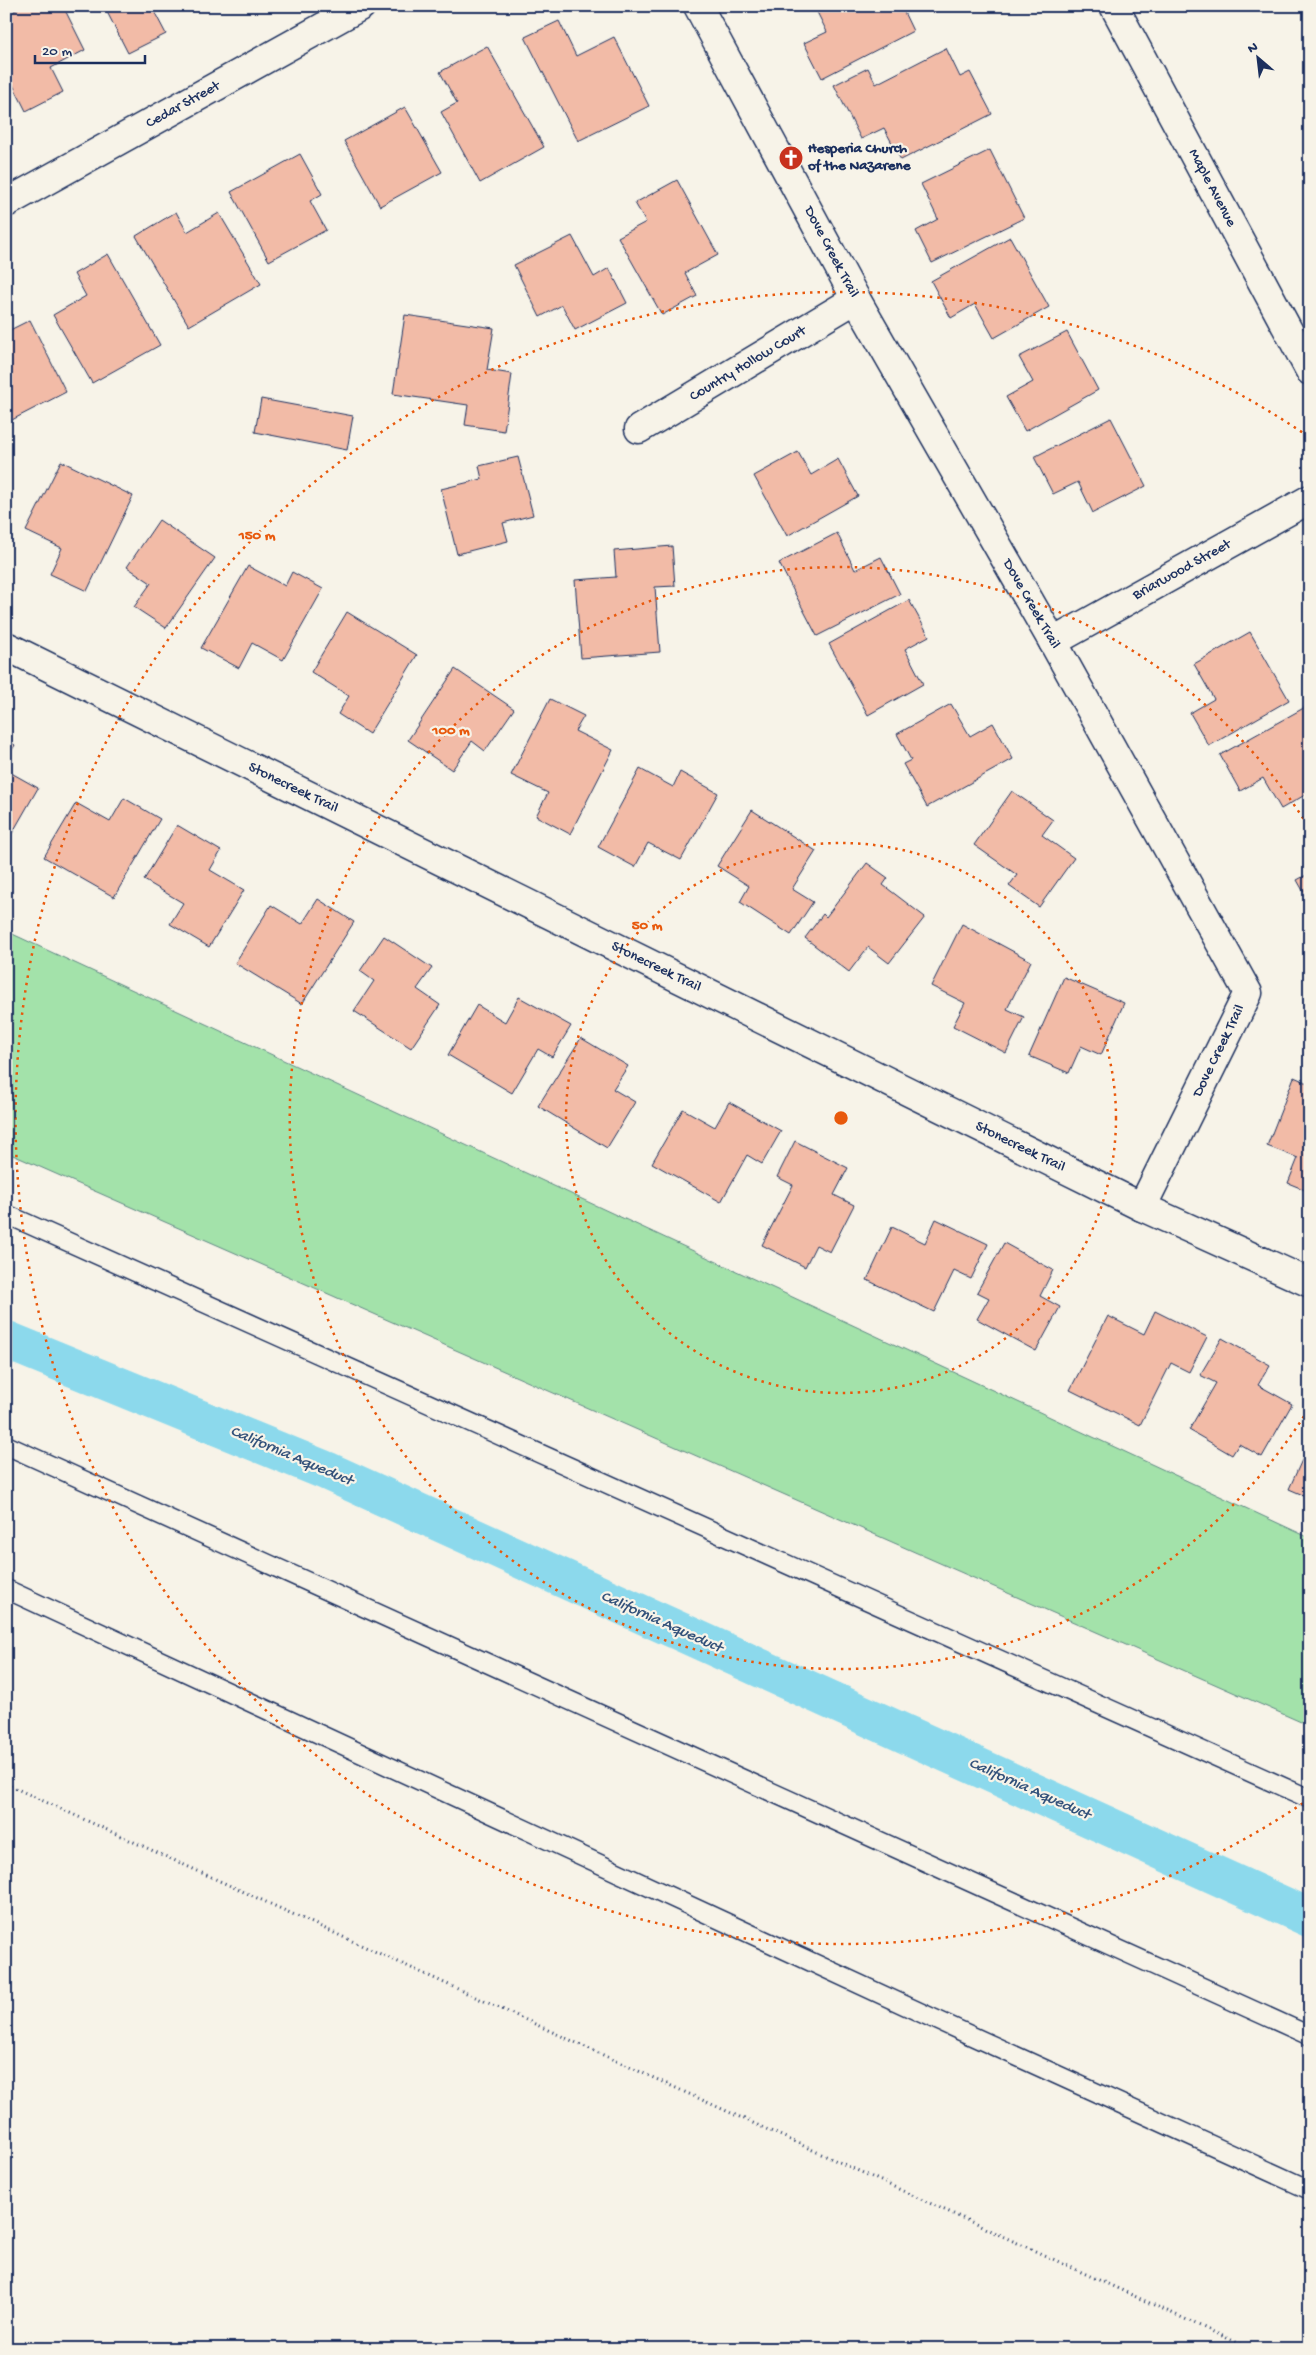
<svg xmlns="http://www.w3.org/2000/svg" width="1316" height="2355" viewBox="0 0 1316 2355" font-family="'Gochi Hand',sans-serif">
<rect width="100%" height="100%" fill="#f7f3e8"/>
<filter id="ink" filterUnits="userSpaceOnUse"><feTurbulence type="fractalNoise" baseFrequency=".02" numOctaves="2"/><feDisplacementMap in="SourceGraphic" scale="10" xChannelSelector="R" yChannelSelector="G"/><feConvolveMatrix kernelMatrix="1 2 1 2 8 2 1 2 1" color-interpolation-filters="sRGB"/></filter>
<g filter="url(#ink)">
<path fill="#a3e2aa" stroke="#5f8884" d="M 6,931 L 1310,1538 L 1310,1726 L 6,1152 Z"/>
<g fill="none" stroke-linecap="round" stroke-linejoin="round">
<path stroke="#8cd9ec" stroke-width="39" d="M 6,1340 L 327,1471 L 1310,1918"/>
</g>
<g fill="#f2bba7" stroke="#1b2f5e">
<path d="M 17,6 L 63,6 L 85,50 L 51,68 L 63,92 L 26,111 L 6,71 L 6,15 L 18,9 Z"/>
<path d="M 104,6 L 169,6 L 155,13 L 166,34 L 128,53 Z"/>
<path d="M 814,6 L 901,6 L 913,31 L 822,78 L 804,43 L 827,32 Z"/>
<path d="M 559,21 L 576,56 L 614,37 L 649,106 L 578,141 L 525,37 Z"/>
<path d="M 487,46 L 544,147 L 480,183 L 441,112 L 457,103 L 440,72 Z"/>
<path d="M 946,48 L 960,77 L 970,72 L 992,114 L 901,160 L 884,128 L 861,139 L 834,85 L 868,68 L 876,84 Z"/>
<path d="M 405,107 L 442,172 L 380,206 L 344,141 Z"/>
<path d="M 990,150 L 1024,218 L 932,263 L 916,231 L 938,219 L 921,184 Z"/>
<path d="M 300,154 L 322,194 L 310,201 L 326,230 L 269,261 L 231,192 Z"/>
<path d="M 677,180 L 718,255 L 685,273 L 697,296 L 662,315 L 618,237 L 646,222 L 635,203 Z"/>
<path d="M 176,212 L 187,232 L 219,213 L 261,284 L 189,326 L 136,236 Z"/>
<path d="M 572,236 L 594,277 L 609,268 L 627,303 L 575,330 L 562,305 L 540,317 L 514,265 Z"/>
<path d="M 1010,237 L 1049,307 L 994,338 L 975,304 L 951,318 L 931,281 Z"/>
<path d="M 108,254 L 160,345 L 92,383 L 53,315 L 86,296 L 74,274 Z"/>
<path d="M 405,315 L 494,328 L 487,370 L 512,374 L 504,431 L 465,425 L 468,405 L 393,394 Z"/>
<path d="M 30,320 L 66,392 L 6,423 L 6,332 Z"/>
<path d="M 1067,332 L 1098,390 L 1025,431 L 1006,397 L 1033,382 L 1019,357 Z"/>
<path d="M 261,399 L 353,416 L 347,450 L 255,432 Z"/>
<path d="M 1111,418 L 1146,486 L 1093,513 L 1078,482 L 1053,494 L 1034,457 Z"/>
<path d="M 798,452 L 811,475 L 838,459 L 858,496 L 787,536 L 754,476 Z"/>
<path d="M 518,457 L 533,515 L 503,523 L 508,541 L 457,554 L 441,489 L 482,479 L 479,466 Z"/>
<path d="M 61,461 L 133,496 L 87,591 L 50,574 L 62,548 L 26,531 Z"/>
<path d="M 159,520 L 215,558 L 166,628 L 134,607 L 151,583 L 127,567 Z"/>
<path d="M 837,533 L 855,570 L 881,557 L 900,594 L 817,636 L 779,563 Z"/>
<path d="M 672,546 L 675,586 L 655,587 L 660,652 L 581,658 L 575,580 L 616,577 L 614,551 Z"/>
<path d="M 248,566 L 285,586 L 292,572 L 323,589 L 283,660 L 252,643 L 239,668 L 201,648 Z"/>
<path d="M 909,600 L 929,636 L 905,649 L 923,684 L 868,715 L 829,644 Z"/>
<path d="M 347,612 L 417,655 L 369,734 L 338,714 L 349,696 L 311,672 Z"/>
<path d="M 1250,632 L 1289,700 L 1209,746 L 1190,713 L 1214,699 L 1194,664 Z"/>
<path d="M 455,669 L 514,709 L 485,751 L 472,741 L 452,770 L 408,740 Z"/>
<path d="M 550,699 L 584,716 L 575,731 L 613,750 L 570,834 L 536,816 L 548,793 L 511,775 Z"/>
<path d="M 951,704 L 970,736 L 993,723 L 1013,759 L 927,807 L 903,764 L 911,760 L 897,734 Z"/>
<path d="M 1309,705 L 1310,792 L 1281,809 L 1263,778 L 1240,791 L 1220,755 Z"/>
<path d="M 6,740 L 15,745 L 6,760 Z"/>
<path d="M 640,769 L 673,787 L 680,772 L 718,793 L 681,860 L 648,843 L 635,867 L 598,847 Z"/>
<path d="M 6,770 L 38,788 L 6,844 Z"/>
<path d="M 1012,791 L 1053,820 L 1042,835 L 1074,858 L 1039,907 L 1009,886 L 1017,875 L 974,845 Z"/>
<path d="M 124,798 L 160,819 L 114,897 L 44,857 L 76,803 L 110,822 Z"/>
<path d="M 752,810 L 816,851 L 792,889 L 813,902 L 791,935 L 740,902 L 749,886 L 717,866 Z"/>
<path d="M 177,825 L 221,851 L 210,870 L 244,890 L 209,947 L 170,924 L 183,903 L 144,880 Z"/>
<path d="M 1310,831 L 1310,848 L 1303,835 Z"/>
<path d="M 867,863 L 888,878 L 883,885 L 925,917 L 889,963 L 868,947 L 849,972 L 805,938 L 823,914 L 826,917 Z"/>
<path d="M 1310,873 L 1310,903 L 1297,880 Z"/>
<path d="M 318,899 L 354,922 L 302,1004 L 235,963 L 271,905 L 302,924 Z"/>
<path d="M 962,924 L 1031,961 L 1007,1009 L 1024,1017 L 1006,1053 L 953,1026 L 965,1003 L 931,986 Z"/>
<path d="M 384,936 L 432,968 L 417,989 L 440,1005 L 411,1048 L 354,1011 L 374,981 L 360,971 Z"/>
<path d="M 1064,977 L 1124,1003 L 1101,1055 L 1081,1046 L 1069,1073 L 1029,1056 Z"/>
<path d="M 519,997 L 571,1026 L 552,1057 L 538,1049 L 512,1093 L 448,1055 L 477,1005 L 505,1022 Z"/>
<path d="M 581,1038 L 628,1066 L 613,1089 L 635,1102 L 607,1148 L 538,1106 Z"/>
<path d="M 1294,1077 L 1310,1084 L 1310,1192 L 1288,1183 L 1298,1158 L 1267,1146 Z"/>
<path d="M 729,1102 L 781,1131 L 762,1164 L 747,1155 L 721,1202 L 652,1163 L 683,1109 L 715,1127 Z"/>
<path d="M 795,1141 L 848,1168 L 834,1195 L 854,1205 L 830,1252 L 816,1245 L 805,1267 L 762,1245 L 793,1185 L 777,1177 Z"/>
<path d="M 936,1219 L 988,1244 L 971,1279 L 954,1271 L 934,1312 L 867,1280 L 892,1227 L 925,1243 Z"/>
<path d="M 1004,1243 L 1053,1270 L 1040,1296 L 1060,1307 L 1036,1351 L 977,1319 L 989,1298 L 977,1292 Z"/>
<path d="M 1155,1311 L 1207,1337 L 1189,1372 L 1171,1363 L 1140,1425 L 1070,1390 L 1108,1316 L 1144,1334 Z"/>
<path d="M 1222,1338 L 1270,1365 L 1258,1385 L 1292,1404 L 1262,1457 L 1239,1444 L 1232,1455 L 1189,1430 L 1216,1383 L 1200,1375 Z"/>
<path d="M 1310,1442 L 1310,1498 L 1289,1489 Z"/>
</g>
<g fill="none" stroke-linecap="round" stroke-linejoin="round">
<defs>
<g id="service">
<path d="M 6,1214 L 1310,1799"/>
<path d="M 6,1445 L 1310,2036"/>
<path d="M 6,1589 L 928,2016 L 1310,2190"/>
</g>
<g id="minor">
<path d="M 698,6 L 856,299 L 1053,642 L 1248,993 L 1142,1207"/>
<path d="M 6,203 L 361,6"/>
<path d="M 639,429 L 856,299"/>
<path d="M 1053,642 L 1310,499"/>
<path d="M 6,646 L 1142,1207 L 1310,1283"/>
</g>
<path id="tertiary" d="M 1114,6 L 1310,371"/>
</defs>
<use href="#service" stroke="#1b2f5e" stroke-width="21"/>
<use href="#minor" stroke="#1b2f5e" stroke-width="31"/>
<use href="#tertiary" stroke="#1b2f5e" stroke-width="31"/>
<path stroke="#1b2f5e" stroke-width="3" stroke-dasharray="1 4" stroke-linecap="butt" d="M 6,1784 L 1251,2349"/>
<use href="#service" stroke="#f7f3e8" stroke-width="18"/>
<use href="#minor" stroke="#f7f3e8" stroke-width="28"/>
<use href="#tertiary" stroke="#f7f3e8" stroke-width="28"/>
</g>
</g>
<g fill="none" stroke="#e8590c" stroke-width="2.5" stroke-dasharray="2.5 5">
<circle cx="841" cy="1118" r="275"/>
<path d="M1308 1410A551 551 0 1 1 1308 826"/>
<path d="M1309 1799A826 826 0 1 1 1309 437"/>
</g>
<defs>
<symbol id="church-disc" viewBox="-11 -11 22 22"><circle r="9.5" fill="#c8321e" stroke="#f7f3e8"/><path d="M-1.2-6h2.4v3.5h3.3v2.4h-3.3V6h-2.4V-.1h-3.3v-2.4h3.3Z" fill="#fff"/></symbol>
</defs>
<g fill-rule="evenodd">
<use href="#church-disc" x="777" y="144" width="28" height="28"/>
</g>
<g text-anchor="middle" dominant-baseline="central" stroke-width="4.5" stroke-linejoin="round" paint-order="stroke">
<g font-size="15" fill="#1b2f5e" stroke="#f7f3e8">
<text transform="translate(183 105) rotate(-29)">Cedar Street</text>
<text transform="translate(1212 188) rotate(62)">Maple Avenue</text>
<text transform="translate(831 252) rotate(62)">Dove Creek Trail</text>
<text transform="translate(748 364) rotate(-31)">Country Hollow Court</text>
<text transform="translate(1182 570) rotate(-29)">Briarwood Street</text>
<text transform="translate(1031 604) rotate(60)">Dove Creek Trail</text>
<text transform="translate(293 788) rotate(26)">Stonecreek Trail</text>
<text transform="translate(656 967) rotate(26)">Stonecreek Trail</text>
<text transform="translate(1219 1051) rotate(-64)">Dove Creek Trail</text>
<text transform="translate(1020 1147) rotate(26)">Stonecreek Trail</text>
</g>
<g font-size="15" font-weight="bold" fill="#1b2f5e" stroke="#f7f3e8" text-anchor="start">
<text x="808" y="149">Hesperia Church<tspan x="808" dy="17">of the Nazarene</tspan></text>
</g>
<g font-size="16" font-style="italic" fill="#32517a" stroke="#f7f3e8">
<text transform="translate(291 1457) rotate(23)">California Aqueduct</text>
<text transform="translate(661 1623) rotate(24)">California Aqueduct</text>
<text transform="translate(1029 1790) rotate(24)">California Aqueduct</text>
</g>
</g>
<circle cx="841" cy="1118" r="8" fill="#e8590c" stroke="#f7f3e8" stroke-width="2.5"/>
<g font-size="15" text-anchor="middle" font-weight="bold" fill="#e8590c" stroke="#f7f3e8" stroke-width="4.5" stroke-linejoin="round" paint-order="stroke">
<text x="257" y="539">150 m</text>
<text x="451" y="734">100 m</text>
<text x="647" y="929">50 m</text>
</g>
<rect width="1316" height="2355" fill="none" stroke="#f7f3e8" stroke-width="25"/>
<rect x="12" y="12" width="1291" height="2330" fill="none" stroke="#1b2f5e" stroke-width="2" filter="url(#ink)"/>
<g transform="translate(1258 58) rotate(332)" stroke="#f7f3e8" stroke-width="4" paint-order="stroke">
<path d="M0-4L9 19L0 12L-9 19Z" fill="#1b2f5e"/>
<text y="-8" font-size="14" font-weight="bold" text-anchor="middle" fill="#1b2f5e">N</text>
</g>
<path d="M35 55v8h110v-8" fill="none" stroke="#1b2f5e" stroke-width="2.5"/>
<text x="42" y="55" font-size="15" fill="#1b2f5e" stroke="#f7f3e8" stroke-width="4" paint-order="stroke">20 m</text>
</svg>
